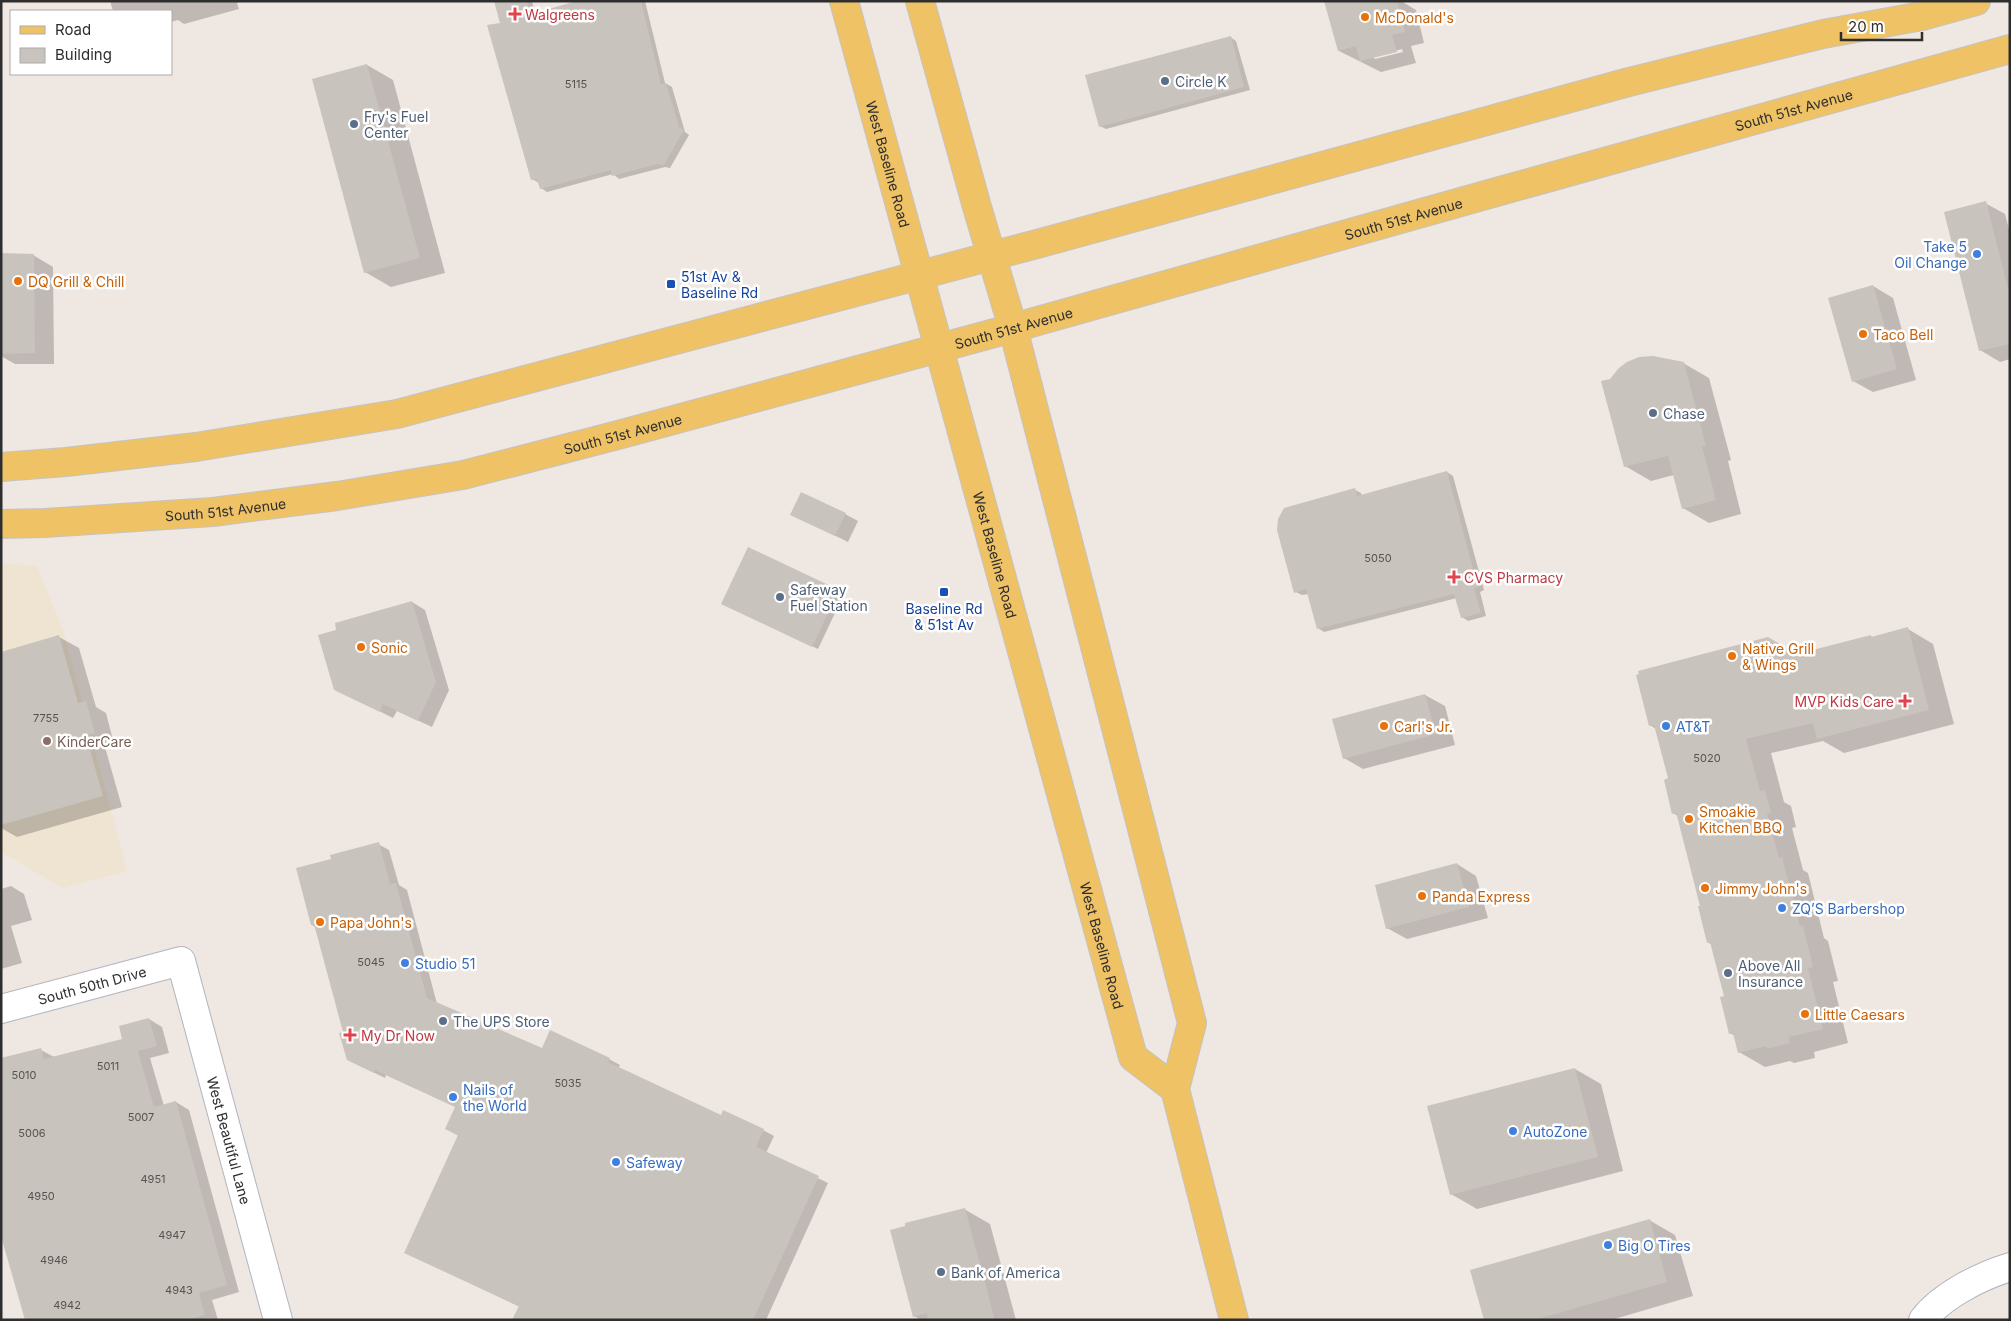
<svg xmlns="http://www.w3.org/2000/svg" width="2011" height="1321" viewBox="0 0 2011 1321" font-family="Inter,sans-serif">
<rect width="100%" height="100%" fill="#efe7e1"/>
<path fill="#efe3d1" d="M 1,563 L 37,566 L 63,630 L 127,871 L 63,888 L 1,852 Z"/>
<g fill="#0003" fill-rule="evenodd">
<path d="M 110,1 L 243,1 L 237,3 L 239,9 L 184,24 L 178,20 L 171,22 L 171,11 L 113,11 Z"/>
<path d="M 500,1 L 532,1 L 535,14 L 582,1 L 645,1 L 665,83 L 672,87 L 685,132 L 689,135 L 670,168 L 665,167 L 619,179 L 613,174 L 547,192 L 541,188 L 539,183 L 532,179 L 502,24 Z"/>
<path d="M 1326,1 L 1401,1 L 1416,10 L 1424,43 L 1411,46 L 1416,63 L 1381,72 L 1339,51 ZM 1402,49 L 1403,52 L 1375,59 L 1373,57 Z"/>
<path d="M 1230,37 L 1236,41 L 1250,90 L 1106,129 L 1100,126 Z"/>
<path d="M 367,65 L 393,80 L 445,273 L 391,287 L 365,272 Z"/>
<path d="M 1985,203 L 2005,214 L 2010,233 L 2010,359 L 2000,362 L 1980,350 Z"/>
<path d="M 1,255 L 33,255 L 53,267 L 54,364 L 15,364 L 1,356 Z"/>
<path d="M 1873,286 L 1893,298 L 1916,380 L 1873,392 L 1853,381 Z"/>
<path d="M 1683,363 L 1709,378 L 1731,460 L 1728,461 L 1741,514 L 1709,523 L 1683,508 L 1674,475 L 1651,481 L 1625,466 Z"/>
<path d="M 1447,472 L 1453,476 L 1484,590 L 1480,592 L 1486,616 L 1468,621 L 1462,617 L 1457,598 L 1324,632 L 1318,628 L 1309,594 L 1302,595 L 1296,592 L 1355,490 L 1361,493 L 1362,496 Z"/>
<path d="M 845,514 L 858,521 L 848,542 L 805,521 Z"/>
<path d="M 838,591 L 844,594 L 818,649 L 729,607 Z"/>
<path d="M 412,602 L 425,610 L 449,690 L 432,727 L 397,711 L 393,718 L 335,689 L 338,630 Z"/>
<path d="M 1908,629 L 1933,644 L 1954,724 L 1844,753 L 1823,741 L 1771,753 L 1784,802 L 1791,806 L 1796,827 L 1792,828 L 1803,870 L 1808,873 L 1824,938 L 1828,941 L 1838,981 L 1833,982 L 1848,1043 L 1814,1052 L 1815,1058 L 1794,1063 L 1790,1061 L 1765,1067 L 1739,1052 L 1735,1036 L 1730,1033 L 1725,997 L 1712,945 L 1708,942 L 1702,907 L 1678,816 L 1673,813 L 1669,779 L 1656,729 L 1650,725 L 1797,655 L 1871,636 L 1873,638 Z"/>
<path d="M 59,637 L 79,648 L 96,707 L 106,713 L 114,744 L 105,747 L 122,807 L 17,837 L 1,828 L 1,653 Z"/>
<path d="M 1425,695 L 1445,706 L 1455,745 L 1363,769 L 1344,758 Z"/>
<path d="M 378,844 L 389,850 L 399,885 L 407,890 L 437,1004 L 542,1050 L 609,1059 L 620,1065 L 618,1068 L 722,1117 L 763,1130 L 774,1136 L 766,1153 L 828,1183 L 766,1320 L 514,1320 L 520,1307 L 406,1253 L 459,1136 L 446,1129 L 456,1107 L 386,1075 L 385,1078 L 348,1060 L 345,1033 L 317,928 L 312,925 L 333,860 Z"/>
<path d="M 1457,864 L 1476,876 L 1488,918 L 1407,939 L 1387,928 Z"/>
<path d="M 11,886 L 24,894 L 32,920 L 11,926 L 22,963 L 1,969 L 1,889 Z"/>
<path d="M 149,1019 L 162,1027 L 169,1053 L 150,1058 L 164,1106 L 176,1102 L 189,1110 L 239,1292 L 212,1300 L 218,1320 L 27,1320 L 41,1050 L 54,1057 L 124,1040 Z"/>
<path d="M 1575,1069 L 1601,1084 L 1623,1171 L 1477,1209 L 1451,1194 Z"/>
<path d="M 964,1209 L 990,1224 L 1016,1320 L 921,1320 L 914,1316 Z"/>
<path d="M 1649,1220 L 1675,1235 L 1693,1296 L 1611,1320 L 1485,1320 Z"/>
</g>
<g fill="#c8c3bc">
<path d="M 494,1 L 527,1 L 531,14 L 577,1 L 641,1 L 661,84 L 666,83 L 679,127 L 684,130 L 664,165 L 658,164 L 612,176 L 611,170 L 540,189 L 537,179 L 531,180 L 487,25 L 500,23 Z"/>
<path d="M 1324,1 L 1397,1 L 1405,32 L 1392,35 L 1397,52 L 1360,61 L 1356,46 L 1338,51 Z"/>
<path d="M 1231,36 L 1244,87 L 1099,127 L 1085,75 Z"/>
<path d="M 367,64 L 420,258 L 364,273 L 312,79 Z"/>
<path d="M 1986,201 L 2010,296 L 2010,344 L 1979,351 L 1944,212 Z"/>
<path d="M 1,253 L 34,254 L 35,353 L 1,354 Z"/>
<path d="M 1873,285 L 1897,369 L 1852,382 L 1828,298 Z"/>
<path d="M 1653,356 L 1684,362 L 1706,446 L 1702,446 L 1716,500 L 1682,509 L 1668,456 L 1624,467 L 1601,381 L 1610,379 L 1619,368 L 1627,362 L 1639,357 Z"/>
<path d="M 1447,471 L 1478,587 L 1474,588 L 1481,613 L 1461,618 L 1454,594 L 1317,629 L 1306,589 L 1294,593 L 1277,530 L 1278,519 L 1284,508 L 1355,488 L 1357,496 Z"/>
<path d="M 801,492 L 846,513 L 835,536 L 790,515 Z"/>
<path d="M 748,547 L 839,590 L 812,647 L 721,604 Z"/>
<path d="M 412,601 L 436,682 L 418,721 L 383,704 L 380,712 L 334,690 L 318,635 L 336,630 L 335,623 Z"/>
<path d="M 1908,627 L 1929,710 L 1817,739 L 1813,723 L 1746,739 L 1760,791 L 1765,790 L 1771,813 L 1767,814 L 1779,858 L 1782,857 L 1800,926 L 1803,925 L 1813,967 L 1808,968 L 1823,1029 L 1789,1037 L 1790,1043 L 1767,1049 L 1766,1046 L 1738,1053 L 1733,1033 L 1729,1034 L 1720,997 L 1724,996 L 1710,942 L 1707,943 L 1698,906 L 1700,906 L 1676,812 L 1672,814 L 1664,780 L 1668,778 L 1654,725 L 1649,726 L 1636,675 L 1639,674 L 1638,671 L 1768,637 L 1797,654 L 1871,635 L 1871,637 Z"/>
<path d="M 59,635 L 78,703 L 86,701 L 95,733 L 86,736 L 103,796 L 1,825 L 1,652 Z"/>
<path d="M 1425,694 L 1436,734 L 1343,759 L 1332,719 Z"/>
<path d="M 379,842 L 390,884 L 396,883 L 427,998 L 542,1048 L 550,1030 L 610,1058 L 608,1062 L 721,1115 L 723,1110 L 764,1129 L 756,1147 L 819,1176 L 753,1320 L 512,1320 L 519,1306 L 404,1253 L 458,1135 L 445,1129 L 455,1107 L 375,1070 L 374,1073 L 347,1060 L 339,1033 L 343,1032 L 314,924 L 311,925 L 296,868 L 331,859 L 330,855 Z"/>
<path d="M 1457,863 L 1469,907 L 1386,929 L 1375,885 Z"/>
<path d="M 149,1018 L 157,1046 L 138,1051 L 154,1107 L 176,1101 L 227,1285 L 199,1293 L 205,1315 L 187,1320 L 25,1320 L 1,1236 L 1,1058 L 41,1048 L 44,1059 L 122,1039 L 119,1026 Z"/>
<path d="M 1575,1068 L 1598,1157 L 1450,1195 L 1427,1106 Z"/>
<path d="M 965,1208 L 995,1320 L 928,1320 L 927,1313 L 913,1317 L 890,1230 L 905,1226 L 905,1223 Z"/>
<path d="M 1650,1219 L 1667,1282 L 1534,1320 L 1484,1320 L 1470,1270 Z"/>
</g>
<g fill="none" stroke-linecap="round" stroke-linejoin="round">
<defs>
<g id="minor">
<path id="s1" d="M 1,1009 L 181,961 L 278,1320"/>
<path d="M 1923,1320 C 1942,1295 1981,1276 2010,1267"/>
</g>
<g id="major">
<path id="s2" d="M 844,1 L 1133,1057 L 1175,1089"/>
<path d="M 920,1 L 977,207 L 1013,328 L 1192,1023 L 1175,1089 L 1234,1320"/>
<path d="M 1,467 L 66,462 L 196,447 L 397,414 L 1037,244 L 1629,82 L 1823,34 L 1922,16 L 1976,1"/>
<path id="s3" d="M 1,524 L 45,523 L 213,512 L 337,496 L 463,475 L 618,435 L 1013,328 L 1500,191 L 2010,49"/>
</g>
</defs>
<use href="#minor" stroke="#b1b4bd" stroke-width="30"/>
<use href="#major" stroke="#c4c4c4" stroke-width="30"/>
<use href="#minor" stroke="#fff" stroke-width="28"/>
<use href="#major" stroke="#efc266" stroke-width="28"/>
</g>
<g fill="#e0444e" stroke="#fff" stroke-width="2">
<path d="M512.5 6.5h5v5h5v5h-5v5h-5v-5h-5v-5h5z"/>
<path d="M1451.5 569.5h5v5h5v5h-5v5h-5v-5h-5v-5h5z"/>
<path d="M1902.5 693.5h5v5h5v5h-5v5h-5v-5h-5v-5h5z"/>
<path d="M347.5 1027.5h5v5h5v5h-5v5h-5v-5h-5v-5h5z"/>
</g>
<g fill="#e8710a" stroke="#fff" stroke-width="2">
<circle cx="1365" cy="17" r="5"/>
<circle cx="18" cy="281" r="5"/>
<circle cx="1863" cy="334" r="5"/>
<circle cx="361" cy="647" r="5"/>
<circle cx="1732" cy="656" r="5"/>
<circle cx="1384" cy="726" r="5"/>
<circle cx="1689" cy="819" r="5"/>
<circle cx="1705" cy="888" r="5"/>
<circle cx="1422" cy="896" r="5"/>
<circle cx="320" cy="922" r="5"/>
<circle cx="1805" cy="1014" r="5"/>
</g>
<g fill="#5c6f8a" stroke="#fff" stroke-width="2">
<circle cx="1165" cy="81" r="5"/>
<circle cx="354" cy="124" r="5"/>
<circle cx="1653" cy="413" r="5"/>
<circle cx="780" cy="597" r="5"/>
<circle cx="1728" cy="973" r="5"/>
<circle cx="443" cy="1021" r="5"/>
<circle cx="941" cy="1272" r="5"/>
</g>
<g fill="#3f7fe0" stroke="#fff" stroke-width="2">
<circle cx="1977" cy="254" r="5"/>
<circle cx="1666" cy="726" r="5"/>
<circle cx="1782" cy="908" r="5"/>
<circle cx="405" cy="963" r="5"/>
<circle cx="453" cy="1097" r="5"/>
<circle cx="1513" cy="1131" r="5"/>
<circle cx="616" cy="1162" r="5"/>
<circle cx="1608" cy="1245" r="5"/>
</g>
<g fill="#1a4fb4" stroke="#fff" stroke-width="2">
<rect x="666" y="279" width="10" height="10" rx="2.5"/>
<rect x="939" y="587" width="10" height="10" rx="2.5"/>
</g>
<circle fill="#8d6e63" stroke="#fff" stroke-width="2" cx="47" cy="741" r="5"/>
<g text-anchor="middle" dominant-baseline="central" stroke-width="5" stroke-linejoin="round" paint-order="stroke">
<g font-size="11" fill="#545352">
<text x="576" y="84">5115</text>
<text x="1378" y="558">5050</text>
<text x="46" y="718">7755</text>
<text x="1707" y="758">5020</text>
<text x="371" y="962">5045</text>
<text x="108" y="1066">5011</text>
<text x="24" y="1075">5010</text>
<text x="568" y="1083">5035</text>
<text x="141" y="1117">5007</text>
<text x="32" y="1133">5006</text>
<text x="153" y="1179">4951</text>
<text x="41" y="1196">4950</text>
<text x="172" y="1235">4947</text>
<text x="54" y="1260">4946</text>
<text x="179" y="1290">4943</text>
<text x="67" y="1305">4942</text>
</g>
<g font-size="14" fill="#be3a42" stroke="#fff" text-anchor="start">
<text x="525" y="14">Walgreens</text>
<text x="1464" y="577">CVS Pharmacy</text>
<text x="1894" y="701" text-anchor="end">MVP Kids Care</text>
<text x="361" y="1035">My Dr Now</text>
</g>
<g font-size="14" fill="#c56008" stroke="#fff" text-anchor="start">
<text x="1375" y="17">McDonald's</text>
<text x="28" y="281">DQ Grill &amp; Chill</text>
<text x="1873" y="334">Taco Bell</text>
<text x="371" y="647">Sonic</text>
<text x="1742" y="648">Native Grill<tspan x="1742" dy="16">&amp; Wings</tspan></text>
<text x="1394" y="726">Carl's Jr.</text>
<text x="1699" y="811">Smoakie<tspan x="1699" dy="16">Kitchen BBQ</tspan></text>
<text x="1715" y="888">Jimmy John's</text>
<text x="1432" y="896">Panda Express</text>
<text x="330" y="922">Papa John's</text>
<text x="1815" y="1014">Little Caesars</text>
</g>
<g font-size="14" fill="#4e5e75" stroke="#fff" text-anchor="start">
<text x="1175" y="81">Circle K</text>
<text x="364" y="116">Fry's Fuel<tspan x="364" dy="16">Center</tspan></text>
<text x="1663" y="413">Chase</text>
<text x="790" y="589">Safeway<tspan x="790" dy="16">Fuel Station</tspan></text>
<text x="1738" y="965">Above All<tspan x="1738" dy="16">Insurance</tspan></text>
<text x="453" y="1021">The UPS Store</text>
<text x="951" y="1272">Bank of America</text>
</g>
<g font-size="14" fill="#2e2e2e" stroke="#fff">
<text stroke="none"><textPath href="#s3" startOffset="1845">South 51st Avenue</textPath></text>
<text stroke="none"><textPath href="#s2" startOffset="169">West Baseline Road</textPath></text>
<text stroke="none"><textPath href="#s3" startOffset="1440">South 51st Avenue</textPath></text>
<text stroke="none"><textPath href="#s3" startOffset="1035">South 51st Avenue</textPath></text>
<text stroke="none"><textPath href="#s3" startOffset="630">South 51st Avenue</textPath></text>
<text stroke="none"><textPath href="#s3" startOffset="225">South 51st Avenue</textPath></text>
<text stroke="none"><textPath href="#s2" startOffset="574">West Baseline Road</textPath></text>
<text stroke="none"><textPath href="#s2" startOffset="979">West Baseline Road</textPath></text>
<text stroke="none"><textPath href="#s1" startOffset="94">South 50th Drive</textPath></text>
<text stroke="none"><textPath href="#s1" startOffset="372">West Beautiful Lane</textPath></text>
</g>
<g font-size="14" fill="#366cbe" stroke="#fff" text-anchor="start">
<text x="1967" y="246" text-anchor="end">Take 5<tspan x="1967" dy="16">Oil Change</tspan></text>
<text x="1676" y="726">AT&amp;T</text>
<text x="1792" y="908">ZQ’S Barbershop</text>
<text x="415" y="963">Studio 51</text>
<text x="463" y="1089">Nails of<tspan x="463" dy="16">the World</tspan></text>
<text x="1523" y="1131">AutoZone</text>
<text x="626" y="1162">Safeway</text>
<text x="1618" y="1245">Big O Tires</text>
</g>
<g font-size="14" fill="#164399" stroke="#fff" text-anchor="start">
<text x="681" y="276">51st Av &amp;<tspan x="681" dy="16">Baseline Rd</tspan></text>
<text x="944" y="608" text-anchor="middle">Baseline Rd<tspan x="944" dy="16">&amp; 51st Av</tspan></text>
</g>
<g font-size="14" fill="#785e54" stroke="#fff" text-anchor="start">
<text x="57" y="741">KinderCare</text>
</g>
</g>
<rect width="2011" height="1321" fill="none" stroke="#2e2e2e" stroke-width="5"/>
<rect x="10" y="10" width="162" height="65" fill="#ffffff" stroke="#ababab"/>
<rect x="20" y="26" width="25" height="8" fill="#efc266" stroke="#ababab"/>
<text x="55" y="35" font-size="15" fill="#2e2e2e">Road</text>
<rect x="20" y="48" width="25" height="15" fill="#c8c3bc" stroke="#ababab"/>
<text x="55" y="60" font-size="15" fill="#2e2e2e">Building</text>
<path d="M1841 32v8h81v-8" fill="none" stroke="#2e2e2e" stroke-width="2.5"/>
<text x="1848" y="32" font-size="15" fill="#2e2e2e" stroke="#ffffff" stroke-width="4" paint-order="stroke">20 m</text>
</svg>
